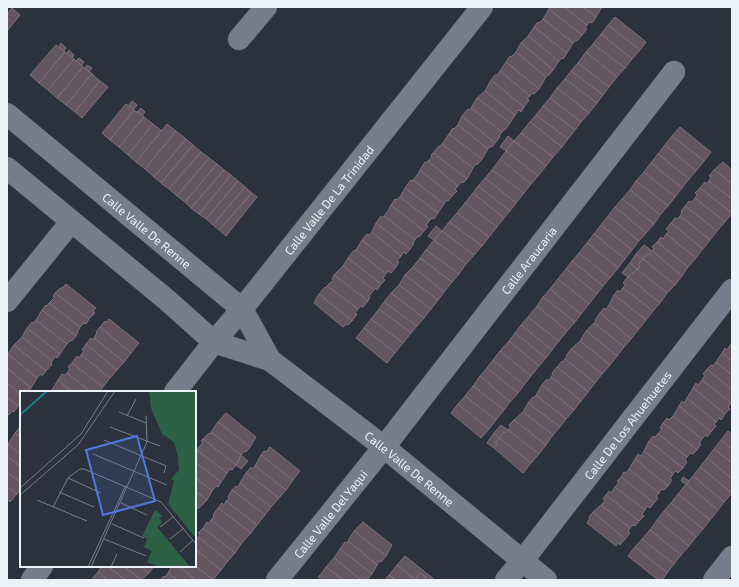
<svg xmlns="http://www.w3.org/2000/svg" width="739" height="587" viewBox="0 0 739 587" font-family="'Exo 2',sans-serif">
<rect width="100%" height="100%" fill="#2b323d"/>
<g fill="#63565e" stroke="#7f717a">
<path d="M 550,7 L 564,7 L 587,25 L 585,28 L 587,29 L 582,35 L 549,9 Z"/>
<path d="M 564,7 L 583,7 L 596,17 L 592,23 L 590,22 L 587,25 Z"/>
<path d="M 583,7 L 602,7 L 596,17 Z"/>
<path d="M 12,8 L 20,15 L 7,31 L 7,14 Z"/>
<path d="M 549,9 L 582,35 L 578,40 L 577,40 L 573,43 L 543,19 Z"/>
<path d="M 615,17 L 646,42 L 640,50 L 608,25 Z"/>
<path d="M 543,19 L 573,43 L 567,53 L 534,27 L 538,22 L 539,23 Z"/>
<path d="M 608,25 L 640,50 L 632,59 L 601,34 Z"/>
<path d="M 534,27 L 567,53 L 563,59 L 562,58 L 559,61 L 528,36 Z"/>
<path d="M 601,34 L 632,59 L 625,68 L 593,44 Z"/>
<path d="M 528,36 L 559,61 L 553,70 L 521,43 Z"/>
<path d="M 61,43 L 66,48 L 64,51 L 59,47 Z"/>
<path d="M 521,43 L 553,70 L 549,75 L 548,75 L 546,77 L 516,52 Z"/>
<path d="M 593,44 L 625,68 L 617,77 L 586,52 Z"/>
<path d="M 56,45 L 65,52 L 39,83 L 30,75 Z"/>
<path d="M 69,50 L 74,55 L 72,58 L 67,53 Z"/>
<path d="M 65,52 L 74,59 L 48,90 L 39,83 Z"/>
<path d="M 516,52 L 546,77 L 539,89 L 506,62 L 510,56 L 511,57 Z"/>
<path d="M 586,52 L 617,77 L 609,87 L 578,63 Z"/>
<path d="M 79,58 L 84,62 L 81,66 L 76,61 Z"/>
<path d="M 74,59 L 83,67 L 57,98 L 48,90 Z"/>
<path d="M 506,62 L 539,89 L 534,94 L 532,93 L 530,96 L 500,71 Z"/>
<path d="M 578,63 L 609,87 L 603,95 L 571,71 Z"/>
<path d="M 87,65 L 92,68 L 89,72 L 85,68 Z"/>
<path d="M 83,67 L 92,74 L 66,105 L 57,98 Z"/>
<path d="M 500,71 L 530,96 L 527,99 L 529,100 L 524,107 L 491,80 L 495,75 L 497,75 Z"/>
<path d="M 571,71 L 603,95 L 597,103 L 565,79 Z"/>
<path d="M 92,74 L 100,81 L 75,112 L 66,105 Z"/>
<path d="M 565,79 L 597,103 L 589,113 L 557,88 Z"/>
<path d="M 491,80 L 524,107 L 521,112 L 519,110 L 515,115 L 485,91 Z"/>
<path d="M 100,81 L 108,87 L 82,118 L 75,112 Z"/>
<path d="M 557,88 L 589,113 L 581,122 L 550,98 Z"/>
<path d="M 485,91 L 515,115 L 510,123 L 477,98 Z"/>
<path d="M 477,98 L 510,123 L 505,130 L 504,130 L 502,132 L 471,108 Z"/>
<path d="M 550,98 L 581,122 L 575,130 L 543,106 Z"/>
<path d="M 132,101 L 137,105 L 134,109 L 129,105 Z"/>
<path d="M 126,104 L 134,110 L 110,140 L 102,133 Z"/>
<path d="M 543,106 L 575,130 L 568,139 L 536,115 Z"/>
<path d="M 141,108 L 145,112 L 142,116 L 137,112 Z"/>
<path d="M 471,108 L 502,132 L 499,136 L 500,137 L 495,143 L 462,116 L 468,109 L 470,110 Z"/>
<path d="M 134,110 L 144,117 L 119,147 L 110,140 Z"/>
<path d="M 536,115 L 568,139 L 562,147 L 530,122 Z"/>
<path d="M 462,116 L 495,143 L 492,147 L 490,147 L 488,149 L 458,125 Z"/>
<path d="M 144,117 L 153,124 L 128,155 L 119,147 Z"/>
<path d="M 530,122 L 562,147 L 553,157 L 521,133 Z"/>
<path d="M 153,124 L 162,131 L 136,162 L 128,155 Z"/>
<path d="M 167,124 L 176,131 L 145,169 L 136,162 Z"/>
<path d="M 458,125 L 488,149 L 482,159 L 449,134 L 453,128 L 454,129 Z"/>
<path d="M 680,127 L 711,152 L 704,161 L 672,136 Z"/>
<path d="M 176,131 L 186,139 L 154,177 L 145,169 Z"/>
<path d="M 521,133 L 553,157 L 546,166 L 514,141 Z"/>
<path d="M 449,134 L 482,159 L 477,165 L 476,164 L 473,168 L 442,144 Z"/>
<path d="M 508,136 L 514,141 L 506,151 L 500,147 Z"/>
<path d="M 672,136 L 704,161 L 696,171 L 665,145 Z"/>
<path d="M 186,139 L 193,145 L 161,183 L 154,177 Z"/>
<path d="M 514,141 L 546,166 L 538,176 L 506,151 Z"/>
<path d="M 442,144 L 473,168 L 467,179 L 433,153 L 439,146 L 440,146 Z"/>
<path d="M 193,145 L 201,152 L 169,189 L 161,183 Z"/>
<path d="M 665,145 L 696,171 L 689,179 L 658,154 Z"/>
<path d="M 506,151 L 538,176 L 531,184 L 500,159 Z"/>
<path d="M 201,152 L 209,158 L 177,196 L 169,189 Z"/>
<path d="M 433,153 L 467,179 L 463,183 L 461,182 L 458,186 L 428,161 L 432,157 L 431,155 Z"/>
<path d="M 658,154 L 689,179 L 682,188 L 651,163 Z"/>
<path d="M 209,158 L 217,164 L 185,202 L 177,196 Z"/>
<path d="M 500,159 L 531,184 L 524,193 L 492,170 Z"/>
<path d="M 428,161 L 458,186 L 455,189 L 457,191 L 452,196 L 420,170 L 425,162 L 426,163 Z"/>
<path d="M 723,162 L 732,170 L 732,184 L 714,170 Z"/>
<path d="M 651,163 L 682,188 L 675,197 L 644,172 Z"/>
<path d="M 217,164 L 224,170 L 191,208 L 185,202 Z"/>
<path d="M 224,170 L 231,175 L 199,214 L 191,208 Z"/>
<path d="M 420,170 L 452,196 L 448,201 L 447,200 L 444,204 L 413,180 L 418,174 Z"/>
<path d="M 492,170 L 524,193 L 516,203 L 485,178 Z"/>
<path d="M 714,170 L 732,184 L 732,199 L 709,181 L 711,177 L 709,176 Z"/>
<path d="M 644,172 L 675,197 L 668,206 L 636,181 Z"/>
<path d="M 231,175 L 238,181 L 206,219 L 199,214 Z"/>
<path d="M 485,178 L 516,203 L 510,211 L 478,186 Z"/>
<path d="M 411,180 L 412,181 L 413,180 L 444,204 L 438,213 L 405,188 Z"/>
<path d="M 238,181 L 245,187 L 213,225 L 206,219 Z"/>
<path d="M 636,181 L 668,206 L 660,215 L 630,190 Z"/>
<path d="M 709,181 L 732,199 L 732,213 L 700,188 L 705,182 L 706,184 Z"/>
<path d="M 478,186 L 510,211 L 504,218 L 473,193 Z"/>
<path d="M 245,187 L 252,193 L 219,230 L 213,225 Z"/>
<path d="M 405,188 L 438,213 L 434,219 L 432,218 L 430,220 L 400,197 Z"/>
<path d="M 700,188 L 732,213 L 725,222 L 695,198 L 697,195 L 695,193 Z"/>
<path d="M 630,190 L 660,215 L 654,224 L 622,199 Z"/>
<path d="M 252,193 L 257,197 L 226,236 L 219,230 Z"/>
<path d="M 473,193 L 504,218 L 497,227 L 465,203 Z"/>
<path d="M 400,197 L 430,220 L 426,225 L 428,226 L 424,231 L 391,205 L 395,199 L 396,200 Z"/>
<path d="M 695,198 L 725,222 L 717,231 L 685,206 L 689,201 L 691,202 Z"/>
<path d="M 622,199 L 654,224 L 646,233 L 615,207 Z"/>
<path d="M 465,203 L 497,227 L 489,237 L 457,213 Z"/>
<path d="M 391,205 L 424,231 L 419,237 L 418,236 L 415,240 L 384,216 L 390,208 L 389,208 Z"/>
<path d="M 685,206 L 717,231 L 710,240 L 680,216 L 682,212 L 681,211 Z"/>
<path d="M 615,207 L 646,233 L 639,241 L 608,216 Z"/>
<path d="M 457,213 L 489,237 L 482,246 L 449,222 Z"/>
<path d="M 381,216 L 382,218 L 384,216 L 415,240 L 413,242 L 414,243 L 410,249 L 376,223 Z"/>
<path d="M 608,216 L 639,241 L 632,250 L 601,225 Z"/>
<path d="M 680,216 L 710,240 L 703,249 L 671,223 L 675,218 L 677,219 Z"/>
<path d="M 449,222 L 482,246 L 474,255 L 442,231 Z"/>
<path d="M 376,223 L 410,249 L 406,254 L 404,252 L 401,256 L 372,232 Z"/>
<path d="M 671,223 L 703,249 L 696,258 L 666,234 L 669,231 L 666,229 Z"/>
<path d="M 601,225 L 632,250 L 625,259 L 594,234 Z"/>
<path d="M 436,226 L 442,231 L 434,240 L 428,236 Z"/>
<path d="M 442,231 L 474,255 L 466,264 L 434,240 Z"/>
<path d="M 372,232 L 401,256 L 397,261 L 399,262 L 396,267 L 362,240 L 367,234 L 369,235 Z"/>
<path d="M 594,234 L 625,259 L 618,268 L 587,243 Z"/>
<path d="M 666,234 L 696,258 L 688,267 L 657,242 L 661,237 L 663,239 Z"/>
<path d="M 362,240 L 396,267 L 391,273 L 388,271 L 386,274 L 356,250 Z"/>
<path d="M 434,240 L 466,264 L 459,274 L 426,250 Z"/>
<path d="M 657,242 L 688,267 L 682,276 L 652,251 L 654,249 L 652,247 Z"/>
<path d="M 587,243 L 618,268 L 610,278 L 579,253 Z"/>
<path d="M 644,245 L 652,251 L 649,255 L 647,254 L 643,259 L 636,254 Z"/>
<path d="M 354,250 L 355,251 L 356,250 L 386,274 L 383,278 L 385,280 L 381,284 L 348,258 Z"/>
<path d="M 426,250 L 459,274 L 452,282 L 420,258 Z"/>
<path d="M 652,251 L 682,276 L 675,285 L 643,259 L 647,254 L 649,255 Z"/>
<path d="M 579,253 L 610,278 L 603,286 L 572,261 Z"/>
<path d="M 636,254 L 643,259 L 638,265 L 640,267 L 637,269 L 630,263 Z"/>
<path d="M 348,258 L 381,284 L 377,290 L 375,288 L 374,290 L 343,266 Z"/>
<path d="M 420,258 L 452,282 L 444,292 L 413,267 Z"/>
<path d="M 643,259 L 675,285 L 667,293 L 637,269 L 640,267 L 638,265 Z"/>
<path d="M 572,261 L 603,286 L 597,294 L 566,269 Z"/>
<path d="M 630,263 L 637,269 L 633,274 L 632,273 L 628,277 L 622,273 Z"/>
<path d="M 343,266 L 374,290 L 369,296 L 370,297 L 368,301 L 334,275 Z"/>
<path d="M 413,267 L 444,292 L 438,300 L 405,275 Z"/>
<path d="M 566,269 L 597,294 L 589,304 L 558,279 Z"/>
<path d="M 637,269 L 667,293 L 660,303 L 628,277 L 632,273 L 633,274 Z"/>
<path d="M 334,275 L 368,301 L 363,307 L 361,306 L 358,309 L 327,286 L 333,280 L 332,279 Z"/>
<path d="M 405,275 L 438,300 L 431,309 L 399,285 Z"/>
<path d="M 628,277 L 660,303 L 653,311 L 623,288 L 625,285 L 623,283 Z"/>
<path d="M 558,279 L 589,304 L 581,314 L 550,289 Z"/>
<path d="M 66,284 L 96,308 L 93,311 L 95,313 L 89,319 L 55,293 L 60,288 L 62,288 Z"/>
<path d="M 399,285 L 431,309 L 424,318 L 391,293 Z"/>
<path d="M 327,286 L 358,309 L 355,313 L 357,314 L 352,321 L 319,294 L 325,287 L 326,288 Z"/>
<path d="M 623,288 L 653,311 L 646,320 L 614,295 L 618,290 L 619,292 Z"/>
<path d="M 550,289 L 581,314 L 575,322 L 543,297 Z"/>
<path d="M 55,293 L 89,319 L 86,324 L 84,323 L 80,327 L 49,303 L 55,297 L 53,296 Z"/>
<path d="M 391,293 L 424,318 L 417,326 L 384,302 Z"/>
<path d="M 319,294 L 352,321 L 348,325 L 347,324 L 343,327 L 314,303 Z"/>
<path d="M 614,295 L 646,320 L 639,329 L 609,305 Z"/>
<path d="M 543,297 L 575,322 L 567,331 L 537,306 Z"/>
<path d="M 384,302 L 417,326 L 411,333 L 379,309 Z"/>
<path d="M 49,303 L 80,327 L 76,336 L 42,310 L 46,305 L 47,306 Z"/>
<path d="M 609,305 L 639,329 L 631,339 L 600,313 L 604,308 L 605,310 Z"/>
<path d="M 537,306 L 567,331 L 559,341 L 528,317 Z"/>
<path d="M 379,309 L 411,333 L 403,343 L 371,319 Z"/>
<path d="M 42,310 L 76,336 L 72,341 L 71,340 L 67,344 L 36,320 Z"/>
<path d="M 600,313 L 631,339 L 624,347 L 594,323 L 596,321 L 595,320 Z"/>
<path d="M 528,317 L 559,341 L 552,350 L 521,325 Z"/>
<path d="M 109,319 L 139,343 L 131,353 L 100,327 L 105,321 L 107,322 Z"/>
<path d="M 371,319 L 403,343 L 395,353 L 364,328 Z"/>
<path d="M 36,320 L 67,344 L 60,354 L 27,328 L 32,322 L 33,323 Z"/>
<path d="M 594,323 L 624,347 L 617,356 L 586,331 Z"/>
<path d="M 521,325 L 552,350 L 546,358 L 515,333 Z"/>
<path d="M 100,327 L 131,353 L 124,362 L 94,338 L 97,333 L 96,332 Z"/>
<path d="M 27,328 L 60,354 L 57,358 L 56,356 L 52,361 L 22,337 Z"/>
<path d="M 364,328 L 395,353 L 387,363 L 356,338 Z"/>
<path d="M 586,331 L 617,356 L 610,365 L 580,341 Z"/>
<path d="M 515,333 L 546,358 L 539,366 L 509,341 Z"/>
<path d="M 22,337 L 52,361 L 51,363 L 52,364 L 46,371 L 14,345 Z"/>
<path d="M 91,338 L 93,340 L 94,338 L 124,362 L 117,370 L 86,344 Z"/>
<path d="M 509,341 L 539,366 L 531,376 L 500,351 Z"/>
<path d="M 580,341 L 610,365 L 602,374 L 571,349 Z"/>
<path d="M 86,344 L 117,370 L 110,378 L 81,355 L 84,351 L 82,350 Z"/>
<path d="M 731,344 L 732,345 L 732,361 L 722,353 L 725,348 L 727,350 Z"/>
<path d="M 14,345 L 46,371 L 42,376 L 41,374 L 37,378 L 8,354 Z"/>
<path d="M 571,349 L 602,374 L 595,383 L 565,359 L 567,357 L 566,356 Z"/>
<path d="M 500,351 L 531,376 L 524,385 L 493,360 Z"/>
<path d="M 722,353 L 732,361 L 732,375 L 716,362 Z"/>
<path d="M 8,354 L 37,378 L 31,388 L 7,368 L 7,357 Z"/>
<path d="M 81,355 L 110,378 L 103,387 L 72,363 L 77,356 L 79,358 Z"/>
<path d="M 565,359 L 595,383 L 588,392 L 557,367 L 562,361 L 563,362 Z"/>
<path d="M 493,360 L 524,385 L 518,393 L 487,368 Z"/>
<path d="M 716,362 L 732,375 L 732,390 L 707,369 L 711,365 L 713,366 Z"/>
<path d="M 72,363 L 103,387 L 99,392 L 91,392 L 67,373 L 70,368 L 68,367 Z"/>
<path d="M 557,367 L 588,392 L 581,401 L 551,377 L 553,374 L 552,373 Z"/>
<path d="M 7,368 L 31,388 L 29,392 L 21,392 L 21,395 L 7,383 Z"/>
<path d="M 487,368 L 518,393 L 510,402 L 480,376 Z"/>
<path d="M 707,369 L 732,390 L 732,402 L 731,403 L 702,380 L 705,375 L 703,374 Z"/>
<path d="M 67,373 L 91,392 L 72,392 L 58,380 L 62,374 L 65,375 Z"/>
<path d="M 480,376 L 510,402 L 504,410 L 473,386 Z"/>
<path d="M 551,377 L 581,401 L 574,410 L 542,385 L 547,379 L 548,381 Z"/>
<path d="M 58,380 L 72,392 L 55,392 L 52,390 Z"/>
<path d="M 702,380 L 731,403 L 728,407 L 730,409 L 725,414 L 693,388 L 696,383 L 698,385 Z"/>
<path d="M 7,383 L 21,395 L 21,401 L 18,406 L 7,397 Z"/>
<path d="M 542,385 L 574,410 L 566,419 L 536,395 Z"/>
<path d="M 473,386 L 504,410 L 496,420 L 465,396 Z"/>
<path d="M 693,388 L 725,414 L 721,420 L 719,418 L 716,422 L 687,398 Z"/>
<path d="M 536,395 L 566,419 L 560,427 L 528,403 L 533,397 L 534,398 Z"/>
<path d="M 465,396 L 496,420 L 489,429 L 458,404 Z"/>
<path d="M 7,397 L 18,406 L 14,412 L 12,411 L 9,415 L 7,413 Z"/>
<path d="M 687,398 L 716,422 L 714,424 L 716,426 L 711,432 L 679,406 L 682,401 L 684,403 Z"/>
<path d="M 528,403 L 560,427 L 553,435 L 523,412 Z"/>
<path d="M 458,404 L 489,429 L 481,438 L 451,413 Z"/>
<path d="M 679,406 L 711,432 L 707,437 L 705,435 L 702,439 L 673,416 Z"/>
<path d="M 523,412 L 553,435 L 546,445 L 514,420 Z"/>
<path d="M 226,413 L 256,437 L 250,447 L 218,422 Z"/>
<path d="M 673,416 L 702,439 L 699,443 L 701,444 L 697,450 L 663,423 L 667,418 L 669,420 Z"/>
<path d="M 514,420 L 546,445 L 539,454 L 508,430 L 511,426 L 509,425 Z"/>
<path d="M 218,422 L 250,447 L 246,452 L 244,451 L 241,455 L 211,432 Z"/>
<path d="M 663,423 L 697,450 L 693,454 L 690,453 L 687,457 L 658,434 L 662,429 L 660,428 Z"/>
<path d="M 501,425 L 508,430 L 506,433 L 504,432 L 499,438 L 494,433 Z"/>
<path d="M 20,427 L 21,428 L 21,438 L 15,433 Z"/>
<path d="M 508,430 L 539,454 L 531,463 L 499,438 L 504,432 L 506,433 Z"/>
<path d="M 728,431 L 732,434 L 732,449 L 721,440 Z"/>
<path d="M 211,432 L 241,455 L 236,465 L 203,439 L 209,433 L 210,434 Z"/>
<path d="M 15,433 L 21,438 L 21,455 L 8,444 Z"/>
<path d="M 494,433 L 499,438 L 495,443 L 497,444 L 494,448 L 487,443 Z"/>
<path d="M 658,434 L 687,457 L 685,460 L 687,462 L 683,468 L 649,441 L 653,436 L 655,437 Z"/>
<path d="M 499,438 L 531,463 L 523,473 L 494,448 L 497,444 L 495,443 Z"/>
<path d="M 203,439 L 236,465 L 232,470 L 230,469 L 227,473 L 197,450 L 203,442 L 201,441 Z"/>
<path d="M 721,440 L 732,449 L 732,463 L 714,449 Z"/>
<path d="M 649,441 L 683,468 L 678,473 L 676,471 L 673,474 L 644,451 Z"/>
<path d="M 8,444 L 21,455 L 21,467 L 7,456 Z"/>
<path d="M 270,447 L 300,471 L 293,480 L 261,455 L 264,451 L 266,452 Z"/>
<path d="M 195,449 L 227,473 L 221,482 L 195,462 Z"/>
<path d="M 714,449 L 732,463 L 732,479 L 707,458 Z"/>
<path d="M 644,451 L 673,474 L 670,479 L 672,480 L 668,486 L 635,459 L 638,454 L 641,456 Z"/>
<path d="M 241,455 L 248,461 L 241,469 L 236,465 Z"/>
<path d="M 261,455 L 293,480 L 286,490 L 255,466 Z"/>
<path d="M 7,456 L 21,467 L 21,483 L 7,472 Z"/>
<path d="M 707,458 L 732,479 L 732,493 L 700,467 Z"/>
<path d="M 635,459 L 668,486 L 664,490 L 661,489 L 659,493 L 629,469 Z"/>
<path d="M 195,462 L 221,482 L 218,487 L 216,486 L 212,491 L 195,477 Z"/>
<path d="M 255,466 L 286,490 L 279,498 L 246,473 L 251,467 L 252,469 Z"/>
<path d="M 700,467 L 732,493 L 724,502 L 693,476 Z"/>
<path d="M 629,469 L 659,493 L 656,496 L 658,498 L 654,503 L 621,477 L 624,472 L 626,473 Z"/>
<path d="M 7,472 L 21,483 L 21,489 L 17,494 L 7,487 Z"/>
<path d="M 246,473 L 279,498 L 271,507 L 240,483 Z"/>
<path d="M 693,476 L 724,502 L 718,510 L 686,484 Z"/>
<path d="M 195,477 L 212,491 L 207,500 L 195,491 Z"/>
<path d="M 621,477 L 654,503 L 650,508 L 647,506 L 645,510 L 615,487 L 619,482 L 617,481 Z"/>
<path d="M 683,477 L 689,481 L 686,484 L 681,481 Z"/>
<path d="M 240,483 L 271,507 L 265,515 L 232,490 L 236,486 L 238,487 Z"/>
<path d="M 686,484 L 718,510 L 710,520 L 678,494 Z"/>
<path d="M 7,487 L 17,494 L 10,502 L 7,499 Z"/>
<path d="M 615,487 L 645,510 L 642,514 L 644,516 L 639,521 L 606,495 L 609,491 L 611,493 Z"/>
<path d="M 232,490 L 265,515 L 257,525 L 226,501 L 229,498 L 228,497 Z"/>
<path d="M 195,491 L 207,500 L 198,509 L 195,507 Z"/>
<path d="M 678,494 L 710,520 L 703,529 L 671,503 Z"/>
<path d="M 606,495 L 639,521 L 635,526 L 633,525 L 630,528 L 601,505 L 605,501 L 603,499 Z"/>
<path d="M 226,501 L 257,525 L 251,533 L 218,508 L 222,503 L 224,505 Z"/>
<path d="M 671,503 L 703,529 L 696,537 L 664,511 Z"/>
<path d="M 601,505 L 630,528 L 628,532 L 630,533 L 625,539 L 593,512 Z"/>
<path d="M 218,508 L 251,533 L 241,544 L 211,520 L 214,516 L 213,515 Z"/>
<path d="M 664,511 L 696,537 L 689,546 L 657,520 Z"/>
<path d="M 593,512 L 625,539 L 620,545 L 619,543 L 616,546 L 587,523 L 590,518 L 589,517 Z"/>
<path d="M 211,520 L 241,544 L 235,553 L 203,528 L 207,522 L 208,524 Z"/>
<path d="M 657,520 L 689,546 L 681,555 L 650,530 Z"/>
<path d="M 363,522 L 392,545 L 386,556 L 354,531 Z"/>
<path d="M 203,528 L 235,553 L 228,561 L 198,537 L 200,534 L 198,533 Z"/>
<path d="M 650,530 L 681,555 L 674,564 L 642,539 Z"/>
<path d="M 354,531 L 386,556 L 381,562 L 379,561 L 377,565 L 348,541 Z"/>
<path d="M 198,537 L 228,561 L 221,570 L 195,549 L 195,541 Z"/>
<path d="M 642,539 L 674,564 L 667,573 L 635,547 Z"/>
<path d="M 348,541 L 377,565 L 372,574 L 340,549 L 345,542 L 347,543 Z"/>
<path d="M 635,547 L 667,573 L 662,580 L 658,580 L 628,556 Z"/>
<path d="M 195,549 L 221,570 L 213,580 L 195,565 Z"/>
<path d="M 340,549 L 372,574 L 367,580 L 365,578 L 364,580 L 361,580 L 334,558 Z"/>
<path d="M 405,556 L 435,580 L 424,580 L 426,577 L 420,573 L 416,580 L 397,565 Z"/>
<path d="M 334,558 L 361,580 L 343,580 L 326,567 Z"/>
<path d="M 195,565 L 213,580 L 196,580 L 178,566 Z"/>
<path d="M 397,565 L 416,580 L 396,580 L 389,575 Z"/>
<path d="M 102,566 L 108,566 L 125,580 L 108,580 L 98,572 Z"/>
<path d="M 108,566 L 124,566 L 141,580 L 125,580 Z"/>
<path d="M 124,566 L 141,566 L 149,573 L 141,580 Z"/>
<path d="M 141,566 L 154,566 L 149,573 Z"/>
<path d="M 172,566 L 178,566 L 196,580 L 177,580 L 168,573 Z"/>
<path d="M 326,567 L 343,580 L 322,580 L 318,577 L 321,574 Z"/>
<path d="M 98,572 L 108,580 L 91,580 Z"/>
<path d="M 168,573 L 177,580 L 160,580 L 164,576 L 165,577 Z"/>
<path d="M 420,573 L 426,577 L 424,580 L 416,580 Z"/>
<path d="M 389,575 L 396,580 L 385,580 Z"/>
</g>
<g fill="none" stroke-linecap="round" stroke-linejoin="round">
<defs>
<g id="minor">
<path d="M 239,39 L 266,7"/>
<path id="s1" d="M 7,114 L 242,309 L 270,360"/>
<path id="s2" d="M 7,168 L 167,300 L 214,342 L 270,360 L 384,447 L 546,580"/>
<path d="M 7,301 L 71,222"/>
<path id="s3" d="M 175,392 L 214,342 L 242,309 L 482,7"/>
<path d="M 32,580 L 42,566"/>
<path id="s4" d="M 277,580 L 384,447 L 674,72"/>
<path id="s5" d="M 506,580 L 523,560 L 732,290"/>
<path d="M 714,580 L 732,557"/>
</g>
</defs>
<use href="#minor" stroke="#484e57" stroke-width="23"/>
<use href="#minor" stroke="#767e8b" stroke-width="22"/>
</g>
<g text-anchor="middle" dominant-baseline="central" stroke-width="3" stroke-linejoin="round" paint-order="stroke">
<g font-size="12" fill="#edf2f9" stroke="#222833">
<text stroke="none"><textPath href="#s3" startOffset="246">Calle Valle De La Trinidad</textPath></text>
<text stroke="none"><textPath href="#s1" startOffset="182">Calle Valle De Renne</textPath></text>
<text stroke="none"><textPath href="#s4" startOffset="407">Calle Araucaria</textPath></text>
<text stroke="none"><textPath href="#s5" startOffset="197">Calle De Los Ahuehuetes</textPath></text>
<text stroke="none"><textPath href="#s2" startOffset="506">Calle Valle De Renne</textPath></text>
<text stroke="none"><textPath href="#s4" startOffset="85">Calle Valle Del Yaqui</textPath></text>
</g>
</g>
<g transform="translate(20 391)">
<rect width="176" height="176" fill="#2b323d"/>
<path d="M 129,0 L 176,0 L 176,147 L 148,113 L 154,90 L 151,88 L 159,79 L 158,65 L 154,51 L 142,43 L 131,17 ZM 135,119 L 143,125 L 139,127 L 142,131 L 137,136 L 170,176 L 138,176 L 127,171 L 132,160 L 124,156 L 127,148 L 122,145 Z" fill="#2c6145"/>
<path fill="none" stroke="#138085" stroke-width="2" d="M 0,24 L 27,0"/>
<path fill="none" stroke="#797f88" stroke-width="1" d="M 99,21 L 126,32M 107,25 L 116,8M 90,36 L 140,55M 84,49 L 146,75 L 144,82M 73,63 L 147,94M 48,87 L 81,102M 0,97 L 61,43 L 88,0M 39,101 L 74,116M 0,104 L 58,54 L 95,0M 17,109 L 67,130M 101,112 L 127,124M 33,116 L 48,87 L 60,78 L 64,78 L 141,111 L 176,153M 92,133 L 124,147M 140,136 L 154,125M 84,148 L 126,165M 150,148 L 164,137M 160,161 L 173,149M 68,176 L 106,94M 71,176 L 127,51 L 126,25M 91,176 L 97,163"/>
<path fill="#5177e0" fill-opacity="0.15" stroke="#5177e0" stroke-width="2" d="M 117,45 L 135,110 L 83,124 L 66,59 Z"/>
<rect width="176" height="176" fill="none" stroke="#edf2f9" stroke-width="2"/>
</g>
<rect width="739" height="587" fill="none" stroke="#edf2f9" stroke-width="16"/>
</svg>
